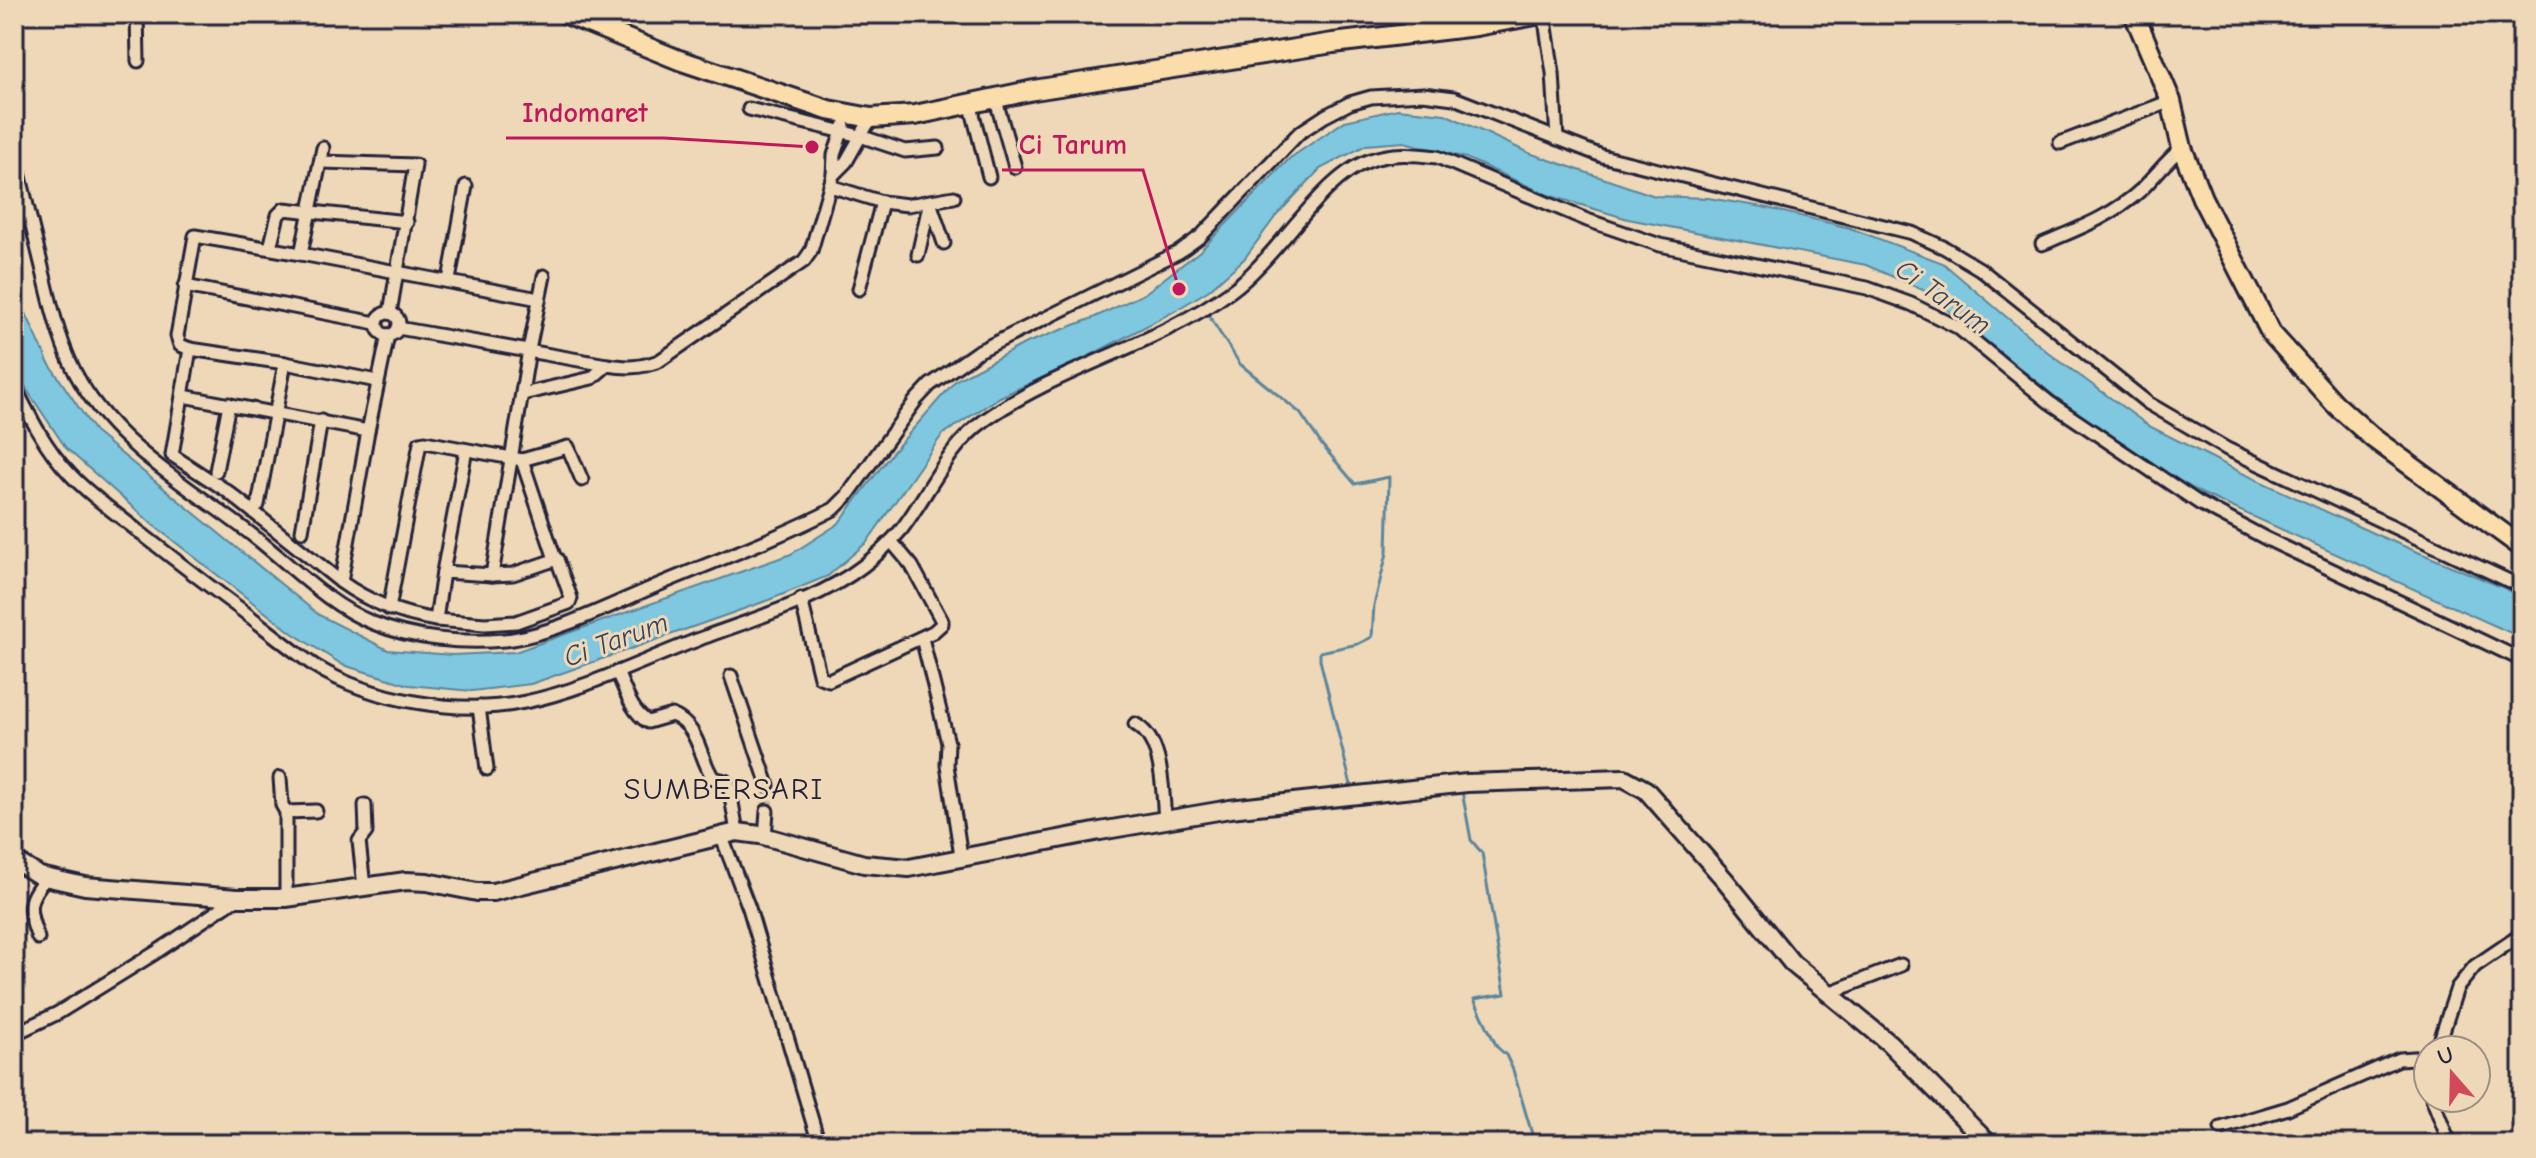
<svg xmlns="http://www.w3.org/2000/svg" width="2536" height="1158" viewBox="0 0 2536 1158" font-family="'Comic Neue',sans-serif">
<rect width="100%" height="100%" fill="#efd8b7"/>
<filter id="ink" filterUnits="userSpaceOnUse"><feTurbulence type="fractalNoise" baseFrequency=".0125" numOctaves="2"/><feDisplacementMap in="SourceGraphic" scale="16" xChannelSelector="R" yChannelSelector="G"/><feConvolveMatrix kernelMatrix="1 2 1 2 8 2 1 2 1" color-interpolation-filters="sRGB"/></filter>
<g filter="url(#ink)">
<path fill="#7fc8df" stroke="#5a869d" stroke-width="2" d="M 1398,109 L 1445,114 L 1529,153 L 1655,196 L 1708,198 L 1763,207 L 1850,228 L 1943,263 L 2050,354 L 2149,426 L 2242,473 L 2377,535 L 2504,588 L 2522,599 L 2522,638 L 2203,494 L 2136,456 L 2073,411 L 1923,290 L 1866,265 L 1628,219 L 1548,195 L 1466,158 L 1404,142 L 1366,145 L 1320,169 L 1276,216 L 1244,259 L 1209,290 L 1175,311 L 1091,355 L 1000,397 L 942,435 L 867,542 L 828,576 L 769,600 L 531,684 L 472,691 L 409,685 L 343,665 L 292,633 L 153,525 L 66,448 L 27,390 L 14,363 L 14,253 L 24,309 L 48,362 L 96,433 L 319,615 L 388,650 L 452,655 L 515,652 L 791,554 L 838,524 L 892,453 L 956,380 L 1024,344 L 1093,318 L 1144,294 L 1200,251 L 1290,158 L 1345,121 Z"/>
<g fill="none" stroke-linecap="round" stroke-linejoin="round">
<g stroke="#5a869d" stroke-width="3">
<path d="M 1207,313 L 1240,364 L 1300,413 L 1322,445 L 1355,484 L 1389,477 L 1387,553 L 1374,605 L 1372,637 L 1358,644 L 1320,652 L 1320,660 L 1352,789"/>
<path d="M 1459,791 L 1462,791 L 1471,840 L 1482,853 L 1505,994 L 1474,999 L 1497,1047 L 1506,1055 L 1513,1070 L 1535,1144"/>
</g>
<path stroke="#c6b49e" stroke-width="11" stroke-dasharray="11 5.5" stroke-linecap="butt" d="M 767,811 L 768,785"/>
<defs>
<g id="street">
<path d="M 137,14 L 138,61"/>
<path d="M 1408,14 L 1411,33"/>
<path d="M 1544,14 L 1553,73 L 1557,139"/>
<path d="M 1956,14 L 1958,18"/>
<path d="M 995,97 L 1015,167"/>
<path d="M 970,102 L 989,177"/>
<path d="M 749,109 L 860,136 L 905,151 L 938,148"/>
<path d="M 844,126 L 834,155 L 833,175 L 846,162 L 871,118"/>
<path d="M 2060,143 L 2171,101"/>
<path d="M 14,152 C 23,189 32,226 41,263 C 51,304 59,346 81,383 C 123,452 195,490 256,538 C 293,567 328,605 373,623 C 412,639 462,644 504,640 C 549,636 609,606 651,588 C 712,562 776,539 834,509 L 847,496 L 916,400 L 930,385 L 977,352 L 1179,252 L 1201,236 L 1299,133 L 1325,116 L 1350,103 L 1371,97 L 1423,94 L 1454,98 L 1602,156 L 1912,233 L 1945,248 L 1980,269 L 2148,403 L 2227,449 L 2522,587"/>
<path d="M 322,162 L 415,165 L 390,313"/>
<path d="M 830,186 L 882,202 L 908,205 L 954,197"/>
<path d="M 930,202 L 944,243"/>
<path d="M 2042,244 C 2078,229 2113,216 2142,189 C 2156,175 2167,160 2182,148"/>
<path d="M 270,248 L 278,215 L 284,209 L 407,222"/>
<path d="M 301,254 L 539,299"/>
<path d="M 918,255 L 930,201"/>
<path d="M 449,280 L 466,186"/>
<path d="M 185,286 L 376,323"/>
<path d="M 859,289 L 882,202"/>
<circle cx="388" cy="324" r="11"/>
<path d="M 398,328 L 607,365 C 627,368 640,368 659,361 L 804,261 L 811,251 L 833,175"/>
<path d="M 190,349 L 180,345 L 177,336 L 195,236 L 301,254 L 323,148"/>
<path d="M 14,385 C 29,415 45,448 69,473 C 86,492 109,508 129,524 C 165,552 202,581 239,608 C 264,627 289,648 315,666 C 371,701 461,716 525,702 C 584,690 641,661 697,640 C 749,620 818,601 863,566 C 876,556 890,543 901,530 C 929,494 947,447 985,420 C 1060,367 1156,346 1231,291 C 1277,258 1320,179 1368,161 C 1391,152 1414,154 1437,157 L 1587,220 L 1660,245 L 1867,288 L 1911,304 L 1957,327 L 2049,402 L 2199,503 L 2267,539 L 2522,660"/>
<path d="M 523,394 L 592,378 L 607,365"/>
<path d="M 183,396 L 368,431 L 388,335"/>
<path d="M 368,431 L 341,582 C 370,603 400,614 436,620"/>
<path d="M 522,460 L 568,447 L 582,480"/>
<path d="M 216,471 L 229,404"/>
<path d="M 258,505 L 285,363"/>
<path d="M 302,531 L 321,421"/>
<path d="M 557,559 L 571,598 L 569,603 L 516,622 L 485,624 L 436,620 L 443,572 L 492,575 L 513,574 Z"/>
<path d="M 443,572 L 466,450"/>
<path d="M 492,575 L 529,350 L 544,276"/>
<path d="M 341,582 L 227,491 L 172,455 L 190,349 L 285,363 L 377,381"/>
<path d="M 801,599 L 820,677 L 829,680 L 933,632 L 942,624 L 942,621 L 912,566 L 891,541"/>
<path d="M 389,609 L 420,443 L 425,442 L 522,460 L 555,559"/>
<path d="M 922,638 L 948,743 L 947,765 L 961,856"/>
<path d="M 617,672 C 625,689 631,712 648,722 L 672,715 C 700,727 698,755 713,778 L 725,781 L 729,785 L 737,832"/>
<path d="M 731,676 L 768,785"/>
<path d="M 479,707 L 487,769"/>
<path d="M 1135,724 C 1164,740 1162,790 1165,819"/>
<path d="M 280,778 L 282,805 L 286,812 L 286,898"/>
<path d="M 286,812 L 316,811"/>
<path d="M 721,835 L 749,908 L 819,1144"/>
<path d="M 765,837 L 767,811"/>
<path d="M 364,887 L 359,841 L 366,832 L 365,805"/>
<path d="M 38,938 C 28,910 25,901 46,878"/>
<path d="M 1829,993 L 1901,965"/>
<path d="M 14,1034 L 58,1013 L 155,953 L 237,898"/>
<path d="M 2437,1050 L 2457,988 L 2475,966 L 2522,934"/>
<path d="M 2432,1098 L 2450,1144"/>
<path d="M 2221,1128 L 2288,1108 L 2399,1059 L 2428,1057"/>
</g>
<path id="secondary" d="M 14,860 L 40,876 L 85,886 L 237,898 L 286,898 L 406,881 L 427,882 L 477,892 L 493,892 L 737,832 L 760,835 L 864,864 L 909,868 L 1100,831 L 1230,809 L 1467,783 L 1624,778 L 1646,790 L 1725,880 L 1792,963 L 1889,1043 L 1989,1144"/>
<g id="primary">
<path d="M 566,14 L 679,60 L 828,110 L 871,118 L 915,115 L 1034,90 L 1333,43 L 1476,26 L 1541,14"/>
<path d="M 2134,14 L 2171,101 L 2182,148 L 2202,198 L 2271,333 L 2335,404 L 2373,438 L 2522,547"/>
</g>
</defs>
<use href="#street" stroke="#22223b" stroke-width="17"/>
<use href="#secondary" stroke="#22223b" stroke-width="22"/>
<use href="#primary" stroke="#22223b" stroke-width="24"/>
<use href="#street" stroke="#efd8b7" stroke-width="11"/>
<use href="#secondary" stroke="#efd8b7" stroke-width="16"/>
<use href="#primary" stroke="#fbddab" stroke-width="18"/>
</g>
</g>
<g text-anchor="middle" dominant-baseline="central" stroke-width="6" stroke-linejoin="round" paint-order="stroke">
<g font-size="28" font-style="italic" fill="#35435c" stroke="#efd8b7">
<text transform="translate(1943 297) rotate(35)">Ci Tarum</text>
<text transform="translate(616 640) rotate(-20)">Ci Tarum</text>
</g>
<g font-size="30" letter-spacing="2" fill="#22223b" stroke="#efd8b7">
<text x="724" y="789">SUMBERSARI</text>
</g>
</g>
<path fill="none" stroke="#c2185b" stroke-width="3" d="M812 147L664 138H506M1179 289L1143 170H1002"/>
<g fill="#c2185b" stroke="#efd8b7" stroke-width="3">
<circle cx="812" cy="147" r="8"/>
<circle cx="1179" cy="289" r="8"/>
</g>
<g font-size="28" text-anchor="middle" font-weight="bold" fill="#c2185b" stroke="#efd8b7" stroke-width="6" stroke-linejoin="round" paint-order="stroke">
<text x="585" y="122">Indomaret</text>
<text x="1073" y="154">Ci Tarum</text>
</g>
<rect width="2536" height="1158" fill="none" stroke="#efd8b7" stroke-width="48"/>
<rect x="24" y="24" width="2488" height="1110" fill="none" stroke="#22223b" stroke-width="3" filter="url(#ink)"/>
<g transform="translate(2452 1074) rotate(340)"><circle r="38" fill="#efd8b7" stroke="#9d8f85" stroke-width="2"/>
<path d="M0-6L14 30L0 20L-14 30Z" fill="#d1495b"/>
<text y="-12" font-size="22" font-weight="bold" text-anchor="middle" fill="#22223b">U</text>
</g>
</svg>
